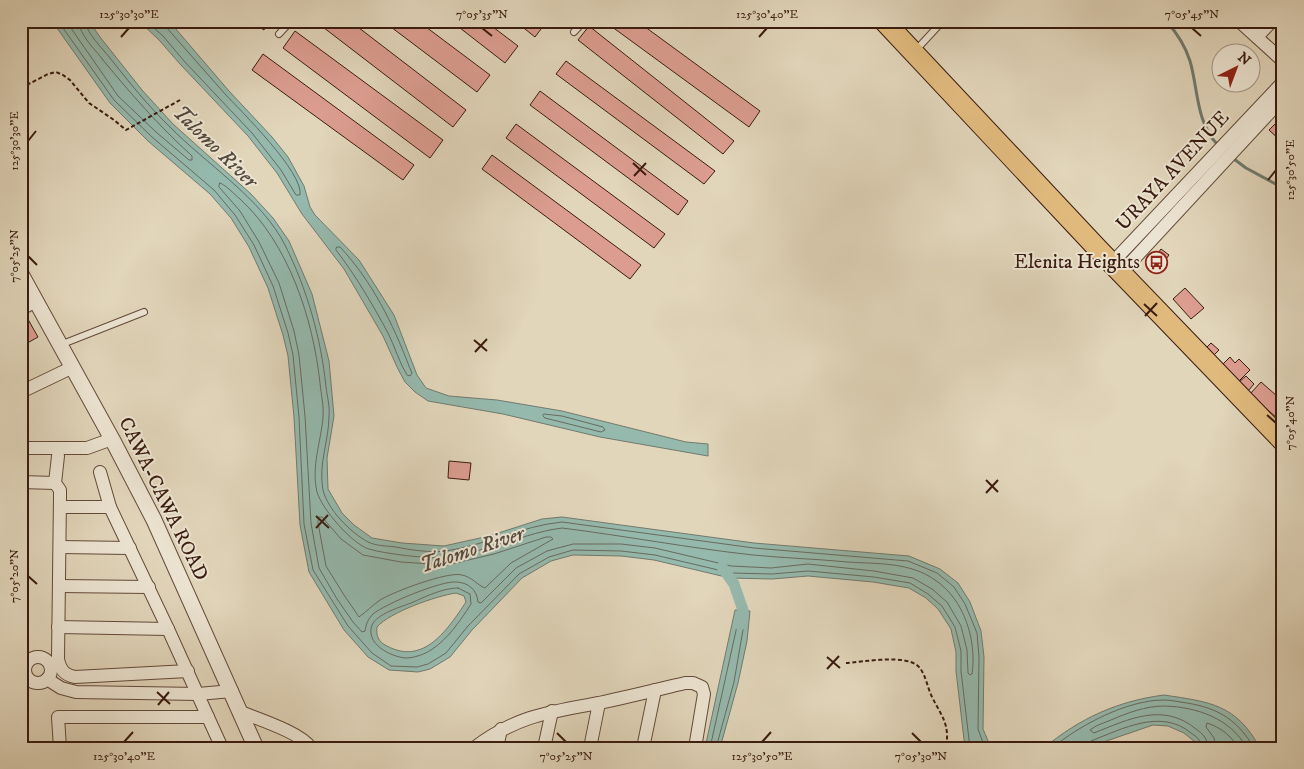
<svg xmlns="http://www.w3.org/2000/svg" width="1304" height="769" viewBox="0 0 1304 769" font-family="'IM FELL DW Pica',serif">
<rect width="100%" height="100%" fill="#e1d5ba"/>
<filter id="stains"><feTurbulence type="fractalNoise" baseFrequency=".004" numOctaves="4"/><feColorMatrix values="0 0 0 0 .2 0 0 0 0 .09 0 0 0 0 .02 0 0 0 .5 -.17"/></filter>
<radialGradient id="worn" r=".72"><stop offset=".6" stop-color="#630" stop-opacity="0"/><stop offset="1" stop-color="#630" stop-opacity=".3"/></radialGradient>
<g fill="#95b9ad" stroke="#717a6e" fill-rule="evenodd">
<path d="M 52,21 L 89,21 L 100,37 L 142,90 L 173,124 L 251,194 L 273,218 L 289,241 L 312,294 L 329,361 L 334,416 L 327,458 L 328,489 L 342,513 L 354,525 L 372,538 L 402,543 L 444,546 L 489,536 L 542,519 L 562,517 L 754,543 L 909,556 L 940,569 L 958,583 L 970,602 L 981,631 L 984,657 L 983,729 L 991,748 L 965,748 L 956,671 L 956,652 L 951,629 L 938,609 L 926,598 L 909,588 L 873,582 L 808,576 L 772,579 L 730,578 L 654,560 L 621,556 L 573,555 L 551,561 L 522,578 L 472,630 L 450,657 L 430,669 L 418,672 L 389,670 L 368,657 L 344,630 L 309,572 L 300,525 L 294,417 L 288,356 L 283,335 L 268,288 L 249,247 L 231,218 L 210,194 L 148,141 L 110,103 ZM 456,593 L 464,596 L 466,602 C 448,629 424,666 387,646 C 378,642 376,635 377,627 C 390,612 436,596 456,593 Z"/>
<path d="M 139,21 L 169,21 L 229,91 L 272,137 L 288,157 L 304,186 L 310,207 L 315,215 L 359,260 L 394,315 L 417,375 L 426,388 L 449,396 L 497,400 L 562,411 L 686,442 L 708,444 L 708,456 L 600,437 L 503,414 L 428,401 L 415,392 L 405,382 L 398,369 L 383,336 L 344,269 L 302,214 L 277,173 L 248,136 L 180,64 L 159,40 Z"/>
<path d="M 735,610 L 750,611 L 747,641 L 738,683 L 720,748 L 705,748 Z"/>
<path d="M 1164,695 C 1210,702 1236,704 1260,748 L 1198,748 L 1195,742 L 1184,733 L 1168,726 L 1153,725 L 1086,748 L 1044,748 C 1080,718 1118,701 1164,695 Z"/>
</g>
<g fill="none" stroke-linecap="round" stroke-linejoin="round">
<g stroke="#686a5e" stroke-width="1">
<path d="M 58,21 L 114,100 L 152,137 L 214,190 L 235,215 L 254,245 L 273,286 L 288,333 L 293,355 L 299,417 L 304,524 L 313,570 L 348,626 L 372,653 L 391,666 L 417,667 L 428,664 L 446,653 L 468,626 L 519,574 L 549,557 L 573,550 L 621,551 L 655,555 L 731,573 L 772,574 L 808,571 L 874,577 L 910,583 L 928,594 L 942,606 L 955,627 L 961,651 L 961,671 L 970,748"/>
<path d="M 66,21 L 118,96 L 156,132 L 189,160 L 192,160 L 192,156 C 159,126 131,94 103,60 C 95,49 79,35 79,21"/>
<path d="M 85,21 C 87,34 102,48 110,58 C 129,82 148,106 170,127 C 205,163 262,199 285,245 C 307,289 321,338 326,387 C 327,396 330,406 329,416 C 329,441 318,464 323,490 C 328,510 350,532 368,542 C 376,546 388,546 396,547 C 410,550 432,553 446,551 C 486,545 522,526 562,522 L 754,548 L 908,561 L 937,573 L 954,587 L 965,604 L 977,633 L 979,657 L 978,729 L 985,748"/>
<path d="M 146,21 L 163,36 L 184,61 L 252,133 L 281,170 L 296,195 L 300,195 C 304,173 241,111 225,94 C 205,72 186,49 166,27 L 165,21"/>
<path d="M 220,183 C 227,186 234,194 240,199 C 289,244 313,319 320,383 C 321,394 324,406 323,417 C 321,442 311,466 317,492 C 322,509 352,544 369,549 C 386,554 427,559 445,557 C 460,556 478,551 493,546 C 516,540 538,531 562,528 C 626,536 689,548 753,555 C 784,558 816,559 848,562 C 877,564 910,562 935,580 C 964,599 977,640 972,674 L 970,675 L 968,673 L 967,650 L 961,626 L 947,602 L 932,589 L 913,578 L 874,571 L 808,564 L 771,568 L 731,566 L 655,548 L 621,544 L 573,544 L 547,551 L 516,568 L 481,603 L 478,602 C 477,590 469,583 457,582 C 442,580 385,604 373,614 C 368,619 366,624 365,631 L 362,632 L 353,622 L 337,599 L 319,568 L 311,523 L 305,416 L 299,355 L 294,331 L 279,283 L 259,242 L 240,211 L 219,187 Z"/>
<path d="M 337,247 L 340,247 C 372,281 393,324 409,366 L 412,373 L 410,376 L 407,375 C 399,362 395,347 388,333 C 373,305 356,276 336,250 Z"/>
<path d="M 544,414 L 562,416 L 603,427 L 605,430 L 601,432 L 545,418 L 543,416 Z"/>
<path d="M 319,517 L 322,517 L 341,539 L 363,555 L 401,562 L 447,565 L 494,554 L 546,537 L 551,537 L 553,539 L 511,563 L 485,588 C 477,585 472,577 462,575 C 448,571 393,592 380,600 C 373,605 366,612 359,617 L 344,595 L 326,566 L 318,523 Z"/>
<path d="M 458,588 L 470,594 L 471,604 C 460,621 448,639 431,650 C 425,654 414,658 406,658 C 391,657 365,644 372,625 C 377,614 400,607 411,603 C 425,597 442,588 458,588 Z"/>
<path d="M 710,748 L 739,617 L 742,615 L 745,618 L 734,682 L 716,748"/>
<path d="M 1052,748 C 1080,725 1127,700 1164,700 C 1171,700 1179,702 1187,703 C 1218,708 1238,720 1254,748"/>
<path d="M 1087,748 L 1088,744 L 1091,741 C 1122,729 1161,708 1191,733 C 1197,737 1201,740 1202,748"/>
<path d="M 1208,748 C 1208,739 1203,734 1196,729 C 1163,702 1129,719 1094,733 L 1090,730 C 1096,725 1104,723 1111,720 C 1127,713 1146,706 1164,706 C 1197,707 1230,718 1247,748"/>
<path d="M 1216,748 L 1214,738 L 1206,727 L 1207,723 C 1220,727 1232,736 1238,748"/>
</g>
<g stroke="#717a6e" stroke-width="3">
<path d="M 1166,21 C 1177,33 1185,45 1190,61 C 1198,88 1196,122 1217,144"/>
<path d="M 1234,159 L 1246,168 L 1283,188"/>
</g>
<path stroke="#95b9ad" stroke-width="11" d="M 722,567 L 734,584 L 743,610 L 740,625"/>
</g>
<g fill="#dc9d90" stroke="#3a1c0f">
<path d="M 249,21 L 268,21 L 264,30 Z"/>
<path d="M 315,21 L 350,21 L 466,110 L 453,127 Z"/>
<path d="M 383,21 L 418,21 L 490,75 L 477,92 Z"/>
<path d="M 451,21 L 485,21 L 518,46 L 505,63 Z"/>
<path d="M 515,21 L 547,21 L 535,37 Z"/>
<path d="M 604,21 L 637,21 L 760,111 L 749,127 Z"/>
<path d="M 589,26 L 734,141 L 723,154 L 578,40 Z"/>
<path d="M 295,31 L 443,140 L 430,158 L 283,48 Z"/>
<path d="M 263,54 L 414,165 L 403,180 L 252,70 Z"/>
<path d="M 566,61 L 715,171 L 704,184 L 556,74 Z"/>
<path d="M 540,91 L 688,201 L 678,215 L 530,105 Z"/>
<path d="M 1283,116 L 1283,143 L 1269,130 Z"/>
<path d="M 516,124 L 665,234 L 654,248 L 506,138 Z"/>
<path d="M 492,155 L 641,265 L 630,279 L 482,169 Z"/>
<path d="M 1161,249 L 1169,255 L 1157,271 L 1149,265 Z"/>
<path d="M 1185,288 L 1204,308 L 1191,319 L 1173,299 Z"/>
<path d="M 25,314 L 38,337 L 22,346 L 21,316 Z"/>
<path d="M 1211,343 L 1219,350 L 1214,355 L 1207,347 Z"/>
<path d="M 1230,357 L 1235,363 L 1239,359 L 1250,370 L 1237,383 L 1221,366 Z"/>
<path d="M 1246,376 L 1254,384 L 1248,391 L 1239,382 Z"/>
<path d="M 1261,382 L 1277,396 L 1282,390 L 1283,391 L 1283,414 L 1278,419 L 1250,394 Z"/>
<path d="M 449,461 L 471,463 L 469,480 L 448,478 Z"/>
</g>
<g fill="none" stroke-linecap="round" stroke-linejoin="round">
<defs>
<g id="service">
<path d="M 574,32 L 584,21"/>
<path d="M 279,34 L 291,21"/>
<path d="M 916,50 L 941,23"/>
<path d="M 60,345 L 144,312"/>
</g>
<g id="minor">
<path d="M 1239,21 L 1283,61"/>
<path d="M 1257,37 L 1272,21"/>
<path d="M 1112,263 L 1283,82"/>
<path d="M 1121,273 L 1283,98"/>
<path d="M 21,309 L 36,301"/>
<path d="M 21,392 L 73,367"/>
<path d="M 21,448 L 87,448 L 112,439"/>
<path d="M 58,456 L 55,483 L 60,490 L 60,496 L 58,659 C 60,669 64,675 75,677 L 188,671"/>
<path d="M 100,472 L 110,507 L 168,629 L 222,748"/>
<path d="M 21,482 L 55,483"/>
<path d="M 60,507 L 110,507"/>
<path d="M 60,547 L 130,548"/>
<path d="M 59,586 L 149,587"/>
<path d="M 58,627 L 168,629"/>
<circle cx="38" cy="670" r="13"/>
<path d="M 47,679 L 61,688 L 76,692 L 198,694 L 232,691"/>
<path d="M 241,712 C 258,719 302,733 311,748"/>
<path d="M 60,748 L 58,717 L 208,717"/>
<path d="M 474,748 C 516,716 549,712 599,703 C 628,697 656,690 685,683 L 693,683 L 702,687 L 704,694 L 695,748"/>
<path d="M 497,748 L 501,729"/>
<path d="M 544,748 L 552,711"/>
<path d="M 590,748 L 599,703"/>
<path d="M 643,748 L 655,690"/>
</g>
<path id="tertiary" d="M 21,274 L 112,439 L 154,520 L 256,748"/>
<path id="primary" d="M 884,21 L 1098,249 L 1283,441"/>
</defs>
<use href="#service" stroke="#644a3a" stroke-width="8"/>
<use href="#minor" stroke="#644a3a" stroke-width="14"/>
<use href="#tertiary" stroke="#644a3a" stroke-width="17"/>
<use href="#primary" stroke="#3a1c0f" stroke-width="22"/>
<g stroke="#3a1c0f" stroke-width="2" stroke-dasharray="4 2.5" stroke-linecap="butt">
<path d="M 21,88 L 48,74 L 56,72 L 63,75 L 70,80 L 89,103 L 114,120 L 126,130 L 180,100"/>
<path d="M 846,663 C 863,662 905,654 918,666 C 926,674 927,687 932,697 C 942,717 950,724 946,748"/>
</g>
<use href="#service" stroke="#ece4d2" stroke-width="6"/>
<use href="#minor" stroke="#ece4d2" stroke-width="12"/>
<use href="#tertiary" stroke="#ece4d2" stroke-width="15"/>
<use href="#primary" stroke="#e0ba7d" stroke-width="20"/>
</g>
<path fill="none" stroke="#3a1c0f" stroke-width="2" d="M 482,28 L 492,36M 1192,28 L 1201,36M 121,37 L 129,28M 759,37 L 767,28M 28,141 L 36,131M 633,163 L 646,175M 634,176 L 646,163M 1268,180 L 1276,170M 28,256 L 37,265M 1144,304 L 1157,316M 1145,316 L 1157,303M 474,340 L 487,351M 475,352 L 487,339M 1267,415 L 1276,423M 986,480 L 998,492M 986,493 L 998,480M 316,516 L 329,528M 316,528 L 328,515M 28,576 L 37,584M 827,657 L 840,668M 827,669 L 839,656M 157,692 L 170,704M 158,705 L 169,692M 557,733 L 566,742M 912,733 L 921,742M 124,742 L 133,732M 762,742 L 771,732"/>
<defs>
<symbol id="bus-ring" viewBox="-11 -11 22 22"><circle r="9.5" fill="#ece4d2" stroke="#8f2418" stroke-width="1.5"/><path d="M-5-6H5V4H4V6H2V4H-2V6H-4V4H-5ZM-3.5-4V0h7V-4ZM-3.5 1.2v1.5H-2V1.2ZM2 1.2v1.5H3.5V1.2Z" fill="#8f2418"/></symbol>
</defs>
<g fill-rule="evenodd">
<use href="#bus-ring" x="1144" y="250" width="25" height="25"/>
</g>
<g text-anchor="middle" dominant-baseline="central" stroke-width="4" stroke-linejoin="round" paint-order="stroke">
<g font-size="20" fill="#3a1c0f" stroke="#ece4d2">
<text transform="translate(1173 171) rotate(-47)">URAYA AVENUE</text>
<text transform="translate(163 499) rotate(64)">CAWA-CAWA ROAD</text>
</g>
<g font-size="20" fill="#3a1c0f" stroke="#ece4d2" text-anchor="end">
<text x="1140" y="262">Elenita Heights</text>
</g>
<g font-size="21" font-style="italic" fill="#554b3e" stroke="#ece4d2">
<text transform="translate(215 147) rotate(44)">Talomo River</text>
<text transform="translate(472 550) rotate(-18)">Talomo River</text>
</g>
</g>
<rect width="1304" height="769" fill="none" stroke="#e1d5ba" stroke-width="55"/>
<g transform="translate(1236 68) rotate(42)"><circle r="24" fill="#ece4d2" stroke="#a59484"/>
<path d="M0-4L9 19L0 12L-9 19Z" fill="#8f2418"/>
<text y="-8" font-size="14" font-weight="bold" text-anchor="middle" fill="#3a1c0f">N</text>
</g>
<rect x="28" y="28" width="1248" height="714" fill="none" stroke="#3a1c0f" stroke-width="2"/>
<g font-size="12" text-anchor="middle" fill="#3a1c0f">
<text x="129" y="18">125°30'30"E</text>
<text x="482" y="18">7°05'35"N</text>
<text x="767" y="18">125°30'40"E</text>
<text x="1192" y="18">7°05'45"N</text>
<text transform="translate(14 141) rotate(-90)" y="4">125°30'30"E</text>
<text transform="translate(1290 170) rotate(-90)" y="4">125°30'50"E</text>
<text transform="translate(14 256) rotate(-90)" y="4">7°05'25"N</text>
<text transform="translate(1290 423) rotate(-90)" y="4">7°05'40"N</text>
<text transform="translate(14 576) rotate(-90)" y="4">7°05'20"N</text>
<text x="124" y="760">125°30'40"E</text>
<text x="566" y="760">7°05'25"N</text>
<text x="762" y="760">125°30'50"E</text>
<text x="921" y="760">7°05'30"N</text>
</g>
<rect width="100%" height="100%" filter="url(#stains)"/>
<rect width="100%" height="100%" fill="url(#worn)"/>
</svg>
